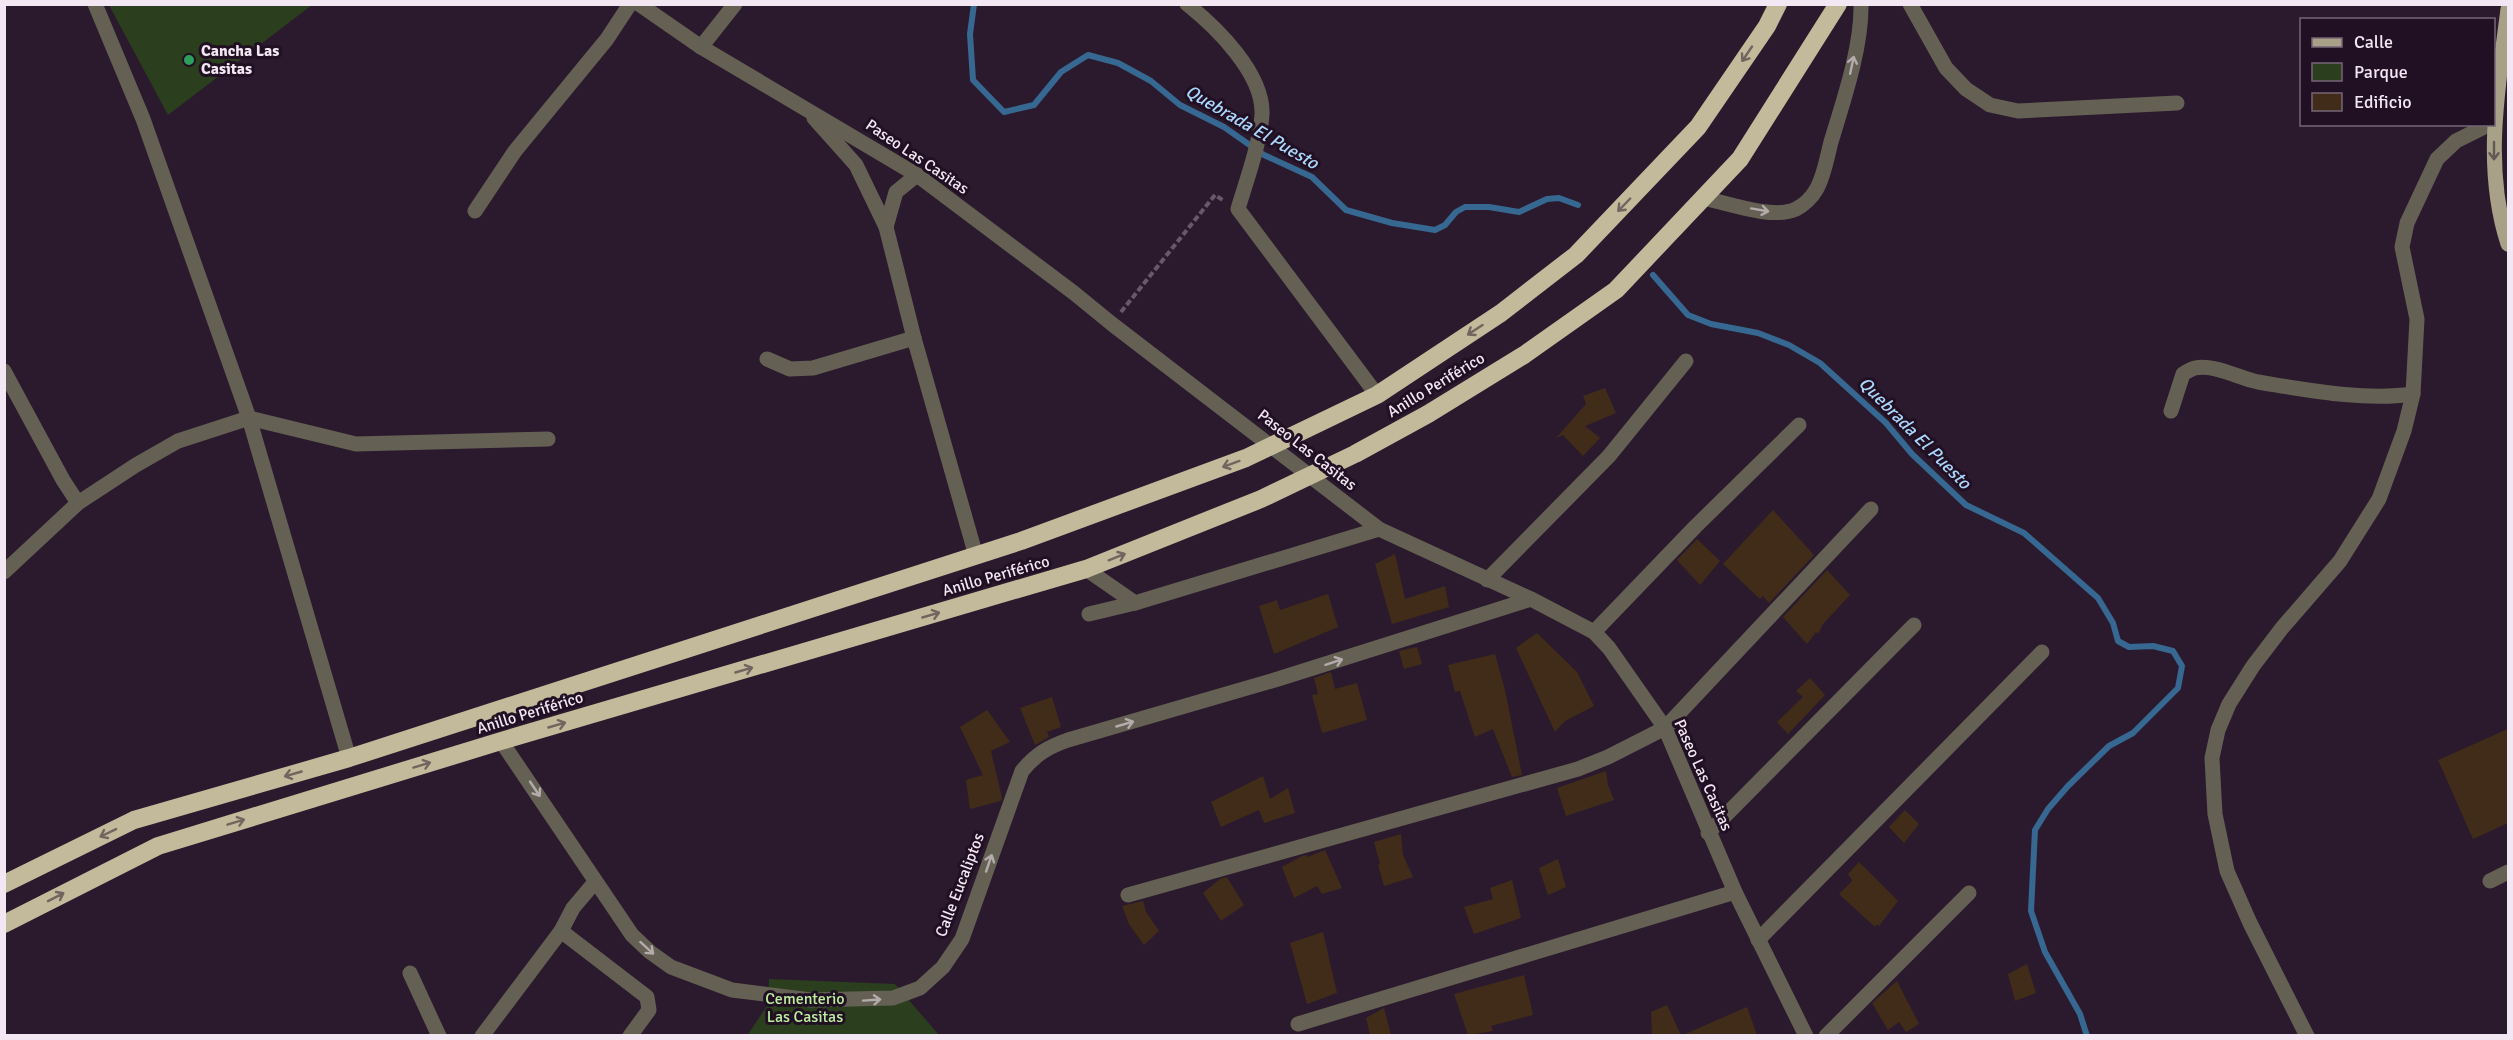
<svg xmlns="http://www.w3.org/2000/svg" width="2513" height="1040" viewBox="0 0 2513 1040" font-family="Signika,sans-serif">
<rect width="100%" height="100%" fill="#2b1a2d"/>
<g fill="#2b3e1e">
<path d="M 109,5 L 312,5 L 168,115 Z"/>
<path d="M 769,979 L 895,984 L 939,1035 L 747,1036 L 768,1004 Z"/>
</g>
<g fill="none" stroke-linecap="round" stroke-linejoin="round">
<g stroke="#366891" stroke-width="6">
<path d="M 974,4 L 970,34 L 973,80 L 1004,112 L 1034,105 L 1061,72 L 1088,55 L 1118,63 L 1151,81 L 1180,105 L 1224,127 L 1264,155 L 1312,177 L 1346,210 L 1392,223 L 1435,230 L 1445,225 L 1456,212 L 1465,207 L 1489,207 L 1519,212 L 1547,199 L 1559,198 L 1578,205"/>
<path d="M 1653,275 L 1688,315 L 1711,324 L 1758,333 L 1789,345 L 1820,363 L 1886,423 L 1912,454 L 1966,505 L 2024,533 L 2098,598 L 2113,623 L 2118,641 L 2129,647 L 2153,646 L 2173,651 L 2182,666 L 2178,688 L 2133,733 L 2109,746 L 2068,786 L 2048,809 L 2035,830 L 2031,911 L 2045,952 L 2080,1014 L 2087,1036"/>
</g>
</g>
<g fill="#412c19">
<path d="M 1605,388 L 1616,413 L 1585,426 L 1600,438 L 1583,456 L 1563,435 L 1556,438 L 1586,404 L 1583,396 Z"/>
<path d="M 1773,510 L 1814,555 L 1769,603 L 1763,596 L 1760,599 L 1723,564 Z"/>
<path d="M 1697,539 L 1720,561 L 1700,585 L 1677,560 Z"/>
<path d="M 1395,554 L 1405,599 L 1445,586 L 1449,607 L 1392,624 L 1375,564 Z"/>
<path d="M 1827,570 L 1850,595 L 1823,624 L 1818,634 L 1816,632 L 1807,644 L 1783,617 Z"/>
<path d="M 1328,594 L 1338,627 L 1274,654 L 1259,606 L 1277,600 L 1280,610 Z"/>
<path d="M 1537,633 L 1577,672 L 1594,706 L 1565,721 L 1555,732 L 1516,648 Z"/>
<path d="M 1417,647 L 1422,664 L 1404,669 L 1399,651 Z"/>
<path d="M 1495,654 L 1505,690 L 1522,775 L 1512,777 L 1493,729 L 1475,737 L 1460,691 L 1455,692 L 1448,665 Z"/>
<path d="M 1331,672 L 1335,689 L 1357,683 L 1367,720 L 1322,733 L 1312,695 L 1318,694 L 1314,678 Z"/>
<path d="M 1810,678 L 1825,695 L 1788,734 L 1777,722 L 1803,697 L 1796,691 Z"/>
<path d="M 1052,697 L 1061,727 L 1047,732 L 1049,737 L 1035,745 L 1020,708 Z"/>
<path d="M 987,710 L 1010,742 L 991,751 L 1002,798 L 1001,801 L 970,809 L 966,780 L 983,775 L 960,727 Z"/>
<path d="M 2508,729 L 2508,823 L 2473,839 L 2438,760 Z"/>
<path d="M 1606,771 L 1608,785 L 1614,800 L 1566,816 L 1557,788 Z"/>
<path d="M 1263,776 L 1270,799 L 1288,788 L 1295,813 L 1264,823 L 1259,810 L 1221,827 L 1211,802 Z"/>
<path d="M 1905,810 L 1919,824 L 1904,843 L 1889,827 Z"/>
<path d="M 1401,834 L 1403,855 L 1413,877 L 1384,886 L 1378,865 L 1380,864 L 1374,842 Z"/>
<path d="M 1325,850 L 1342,888 L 1322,894 L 1317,886 L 1294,898 L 1282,867 L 1302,856 L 1307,855 L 1308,857 Z"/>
<path d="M 1558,859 L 1566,887 L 1548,895 L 1539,868 Z"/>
<path d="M 1859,862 L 1898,901 L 1879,926 L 1877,924 L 1875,927 L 1839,894 L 1851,882 L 1852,880 L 1848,874 Z"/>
<path d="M 1227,877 L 1244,905 L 1221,921 L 1203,893 L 1220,879 Z"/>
<path d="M 1512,880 L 1521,918 L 1474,934 L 1464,907 L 1493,899 L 1490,888 Z"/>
<path d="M 1143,901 L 1146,912 L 1159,931 L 1144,945 L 1129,924 L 1122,906 Z"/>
<path d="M 1323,932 L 1337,993 L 1307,1004 L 1290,943 Z"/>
<path d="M 2027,964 L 2036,993 L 2015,1001 L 2008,974 Z"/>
<path d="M 1524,975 L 1533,1015 L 1491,1026 L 1493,1031 L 1468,1035 L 1454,994 Z"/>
<path d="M 1897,981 L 1919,1024 L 1906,1032 L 1899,1022 L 1888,1030 L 1872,1003 Z"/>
<path d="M 1667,1005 L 1681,1035 L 1652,1035 L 1651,1012 Z"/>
<path d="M 1747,1007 L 1757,1035 L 1683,1035 Z"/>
<path d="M 1384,1008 L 1391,1035 L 1370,1035 L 1366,1018 Z"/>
</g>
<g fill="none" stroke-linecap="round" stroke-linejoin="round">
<path stroke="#68596a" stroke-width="4" stroke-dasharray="6 3" stroke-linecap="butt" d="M 1121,312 L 1215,195 L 1224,201"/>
<g stroke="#646154" stroke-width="15">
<path d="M 95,4 L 143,119 L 249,418 L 349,758"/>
<path d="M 639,4 L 701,47 L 917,175 L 1074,293 L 1112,324 L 1379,529 L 1531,599 L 1594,632 L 1609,648 L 1665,728 L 1735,892 L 1806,1036"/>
<path d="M 1187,4 C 1217,28 1264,74 1262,115 C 1260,143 1246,182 1238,209 L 1377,395"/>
<path d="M 1910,4 L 1946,68 L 1966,89 L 1990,105 L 2018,111 L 2177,103"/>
<path d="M 701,47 L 735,4"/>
<path d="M 814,118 L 856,165 L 886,227 L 914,338 L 976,556"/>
<path d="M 1703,198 C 1727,203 1773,220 1796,209 C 1804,205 1812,197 1816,190 C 1824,177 1827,157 1831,142 C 1843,102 1862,47 1861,4"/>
<path d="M 475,211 L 515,151 L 607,39 L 630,4"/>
<path d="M 886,227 L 896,192 L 917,175"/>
<path d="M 767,359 L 790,369 L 813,368 L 914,338"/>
<path d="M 4,371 L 63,480 L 78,503"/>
<path d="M 2171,411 L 2183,374 C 2186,372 2191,369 2195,368 C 2215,364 2238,378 2258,382 C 2308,390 2363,401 2413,394"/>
<path d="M 1086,569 L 1135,603 L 1379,529"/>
<path d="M 4,572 L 78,503 L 136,465 L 178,441 L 249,418 L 356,444 L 548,439"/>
<path d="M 1487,580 L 1609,456 L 1686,361"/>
<path d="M 1089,614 L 1135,603"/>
<path d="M 1594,632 L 1695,527 L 1799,425"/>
<path d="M 501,741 L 632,935 L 650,952 L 671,967 L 732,990 L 811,1000 L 893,998 L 920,988 L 943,967 L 962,939 L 1022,771 C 1036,754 1048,747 1068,740 L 1278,679 L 1531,599"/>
<path d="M 1708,833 L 1914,625"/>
<path d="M 2490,881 L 2508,872"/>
<path d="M 1128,895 L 1578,769 L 1608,757 L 1665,728 L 1871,509"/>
<path d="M 561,931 L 647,997 L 649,1010 L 630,1036"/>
<path d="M 1758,940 L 2042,652"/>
<path d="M 410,973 L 439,1036"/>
<path d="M 1298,1024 L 1735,892"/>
<path d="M 482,1036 L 561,931 L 573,908 L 595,882"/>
<path d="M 1826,1036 L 1969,893"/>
<path d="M 2307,1036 L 2250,923 L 2227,871 L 2215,814 L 2212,758 L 2218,730 L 2229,704 L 2253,666 L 2282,628 L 2340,561 L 2379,499 L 2404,431 L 2413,394 L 2417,319 L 2402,247 L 2407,223 L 2437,159 L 2456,141 L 2490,124"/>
</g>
<path stroke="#a8a187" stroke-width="15" d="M 2508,9 C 2498,88 2483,167 2508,244"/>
<g stroke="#c3ba9b" stroke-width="18">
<path d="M 4,884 L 134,820 L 349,758 L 1021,541 L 1246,458 L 1377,395 L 1501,313 L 1576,255 L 1698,127 L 1767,26 L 1778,4"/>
<path d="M 4,924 L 158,846 L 501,741 L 1086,569 L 1261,499 L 1355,454 L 1428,414 L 1524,355 L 1616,290 L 1740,159 L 1838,4"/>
</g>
</g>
<defs><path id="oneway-shaft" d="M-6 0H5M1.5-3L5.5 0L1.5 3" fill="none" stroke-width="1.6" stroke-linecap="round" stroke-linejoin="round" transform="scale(1.5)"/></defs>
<g stroke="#72655f">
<use href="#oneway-shaft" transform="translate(1747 54) rotate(124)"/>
<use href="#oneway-shaft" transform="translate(1624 205) rotate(134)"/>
<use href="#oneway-shaft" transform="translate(1475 330) rotate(147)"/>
<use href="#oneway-shaft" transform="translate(1231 464) rotate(160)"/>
<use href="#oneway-shaft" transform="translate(1117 557) rotate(-22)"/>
<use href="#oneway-shaft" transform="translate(931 615) rotate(-16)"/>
<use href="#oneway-shaft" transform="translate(744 670) rotate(-16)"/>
<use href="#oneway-shaft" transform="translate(557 725) rotate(-16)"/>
<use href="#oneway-shaft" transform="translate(422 765) rotate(-17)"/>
<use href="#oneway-shaft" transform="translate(293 774) rotate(164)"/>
<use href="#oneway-shaft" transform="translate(236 822) rotate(-17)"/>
<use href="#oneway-shaft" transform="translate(108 833) rotate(154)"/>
<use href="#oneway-shaft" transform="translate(56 897) rotate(-27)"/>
</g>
<g stroke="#b3abac">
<use href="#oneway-shaft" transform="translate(1852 65) rotate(-78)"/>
<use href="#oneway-shaft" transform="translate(1760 210) rotate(10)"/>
<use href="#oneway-shaft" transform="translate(1334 662) rotate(-18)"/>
<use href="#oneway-shaft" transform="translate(1125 724) rotate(-16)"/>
<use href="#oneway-shaft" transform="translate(535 789) rotate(56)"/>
<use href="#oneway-shaft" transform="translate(989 863) rotate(-71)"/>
<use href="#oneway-shaft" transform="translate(647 948) rotate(42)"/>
<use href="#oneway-shaft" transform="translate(872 1000) rotate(-4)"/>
</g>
<use stroke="#645855" href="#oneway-shaft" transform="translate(2494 151) rotate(90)"/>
<circle fill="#2e9e5b" stroke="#211023" stroke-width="2" cx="189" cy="60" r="6"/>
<g text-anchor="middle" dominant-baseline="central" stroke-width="6" stroke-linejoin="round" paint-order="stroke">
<g font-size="16" font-weight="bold" fill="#f3e7f4" stroke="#211023" text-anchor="start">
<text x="201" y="51">Cancha Las<tspan x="201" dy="18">Casitas</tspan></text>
</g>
<g font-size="16" fill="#f3e7f4" stroke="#211023">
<text transform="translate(917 157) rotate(34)">Paseo Las Casitas</text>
<text transform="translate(1436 385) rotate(-31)">Anillo Periférico</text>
<text transform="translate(1307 450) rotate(38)">Paseo Las Casitas</text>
<text transform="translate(996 576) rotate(-16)">Anillo Periférico</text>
<text transform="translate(530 713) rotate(-17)">Anillo Periférico</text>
<text transform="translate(1703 775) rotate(66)">Paseo Las Casitas</text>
<text transform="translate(960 885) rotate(-69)">Calle Eucaliptos</text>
</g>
<g font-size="16" fill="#bdee9f" stroke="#211023">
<text x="805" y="999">Cementerio<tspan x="805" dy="18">Las Casitas</tspan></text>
</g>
<g font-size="18" font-style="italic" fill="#acd7fc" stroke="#211023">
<text transform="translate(1252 127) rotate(30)">Quebrada El Puesto</text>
<text transform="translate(1915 433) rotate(45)">Quebrada El Puesto</text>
</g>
</g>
<rect width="2513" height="1040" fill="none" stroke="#f3e7f4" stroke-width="12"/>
<rect x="2300" y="18" width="195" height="108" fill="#211023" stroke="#756677" stroke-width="1.5"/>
<rect x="2312" y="38" width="30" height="9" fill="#a8a187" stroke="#756677" stroke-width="1.5"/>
<text x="2354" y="48" font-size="18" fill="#f3e7f4">Calle</text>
<rect x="2312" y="63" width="30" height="18" fill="#2b3e1e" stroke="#756677" stroke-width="1.5"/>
<text x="2354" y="78" font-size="18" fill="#f3e7f4">Parque</text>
<rect x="2312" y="93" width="30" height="18" fill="#412c19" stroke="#756677" stroke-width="1.5"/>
<text x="2354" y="108" font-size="18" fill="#f3e7f4">Edificio</text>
</svg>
